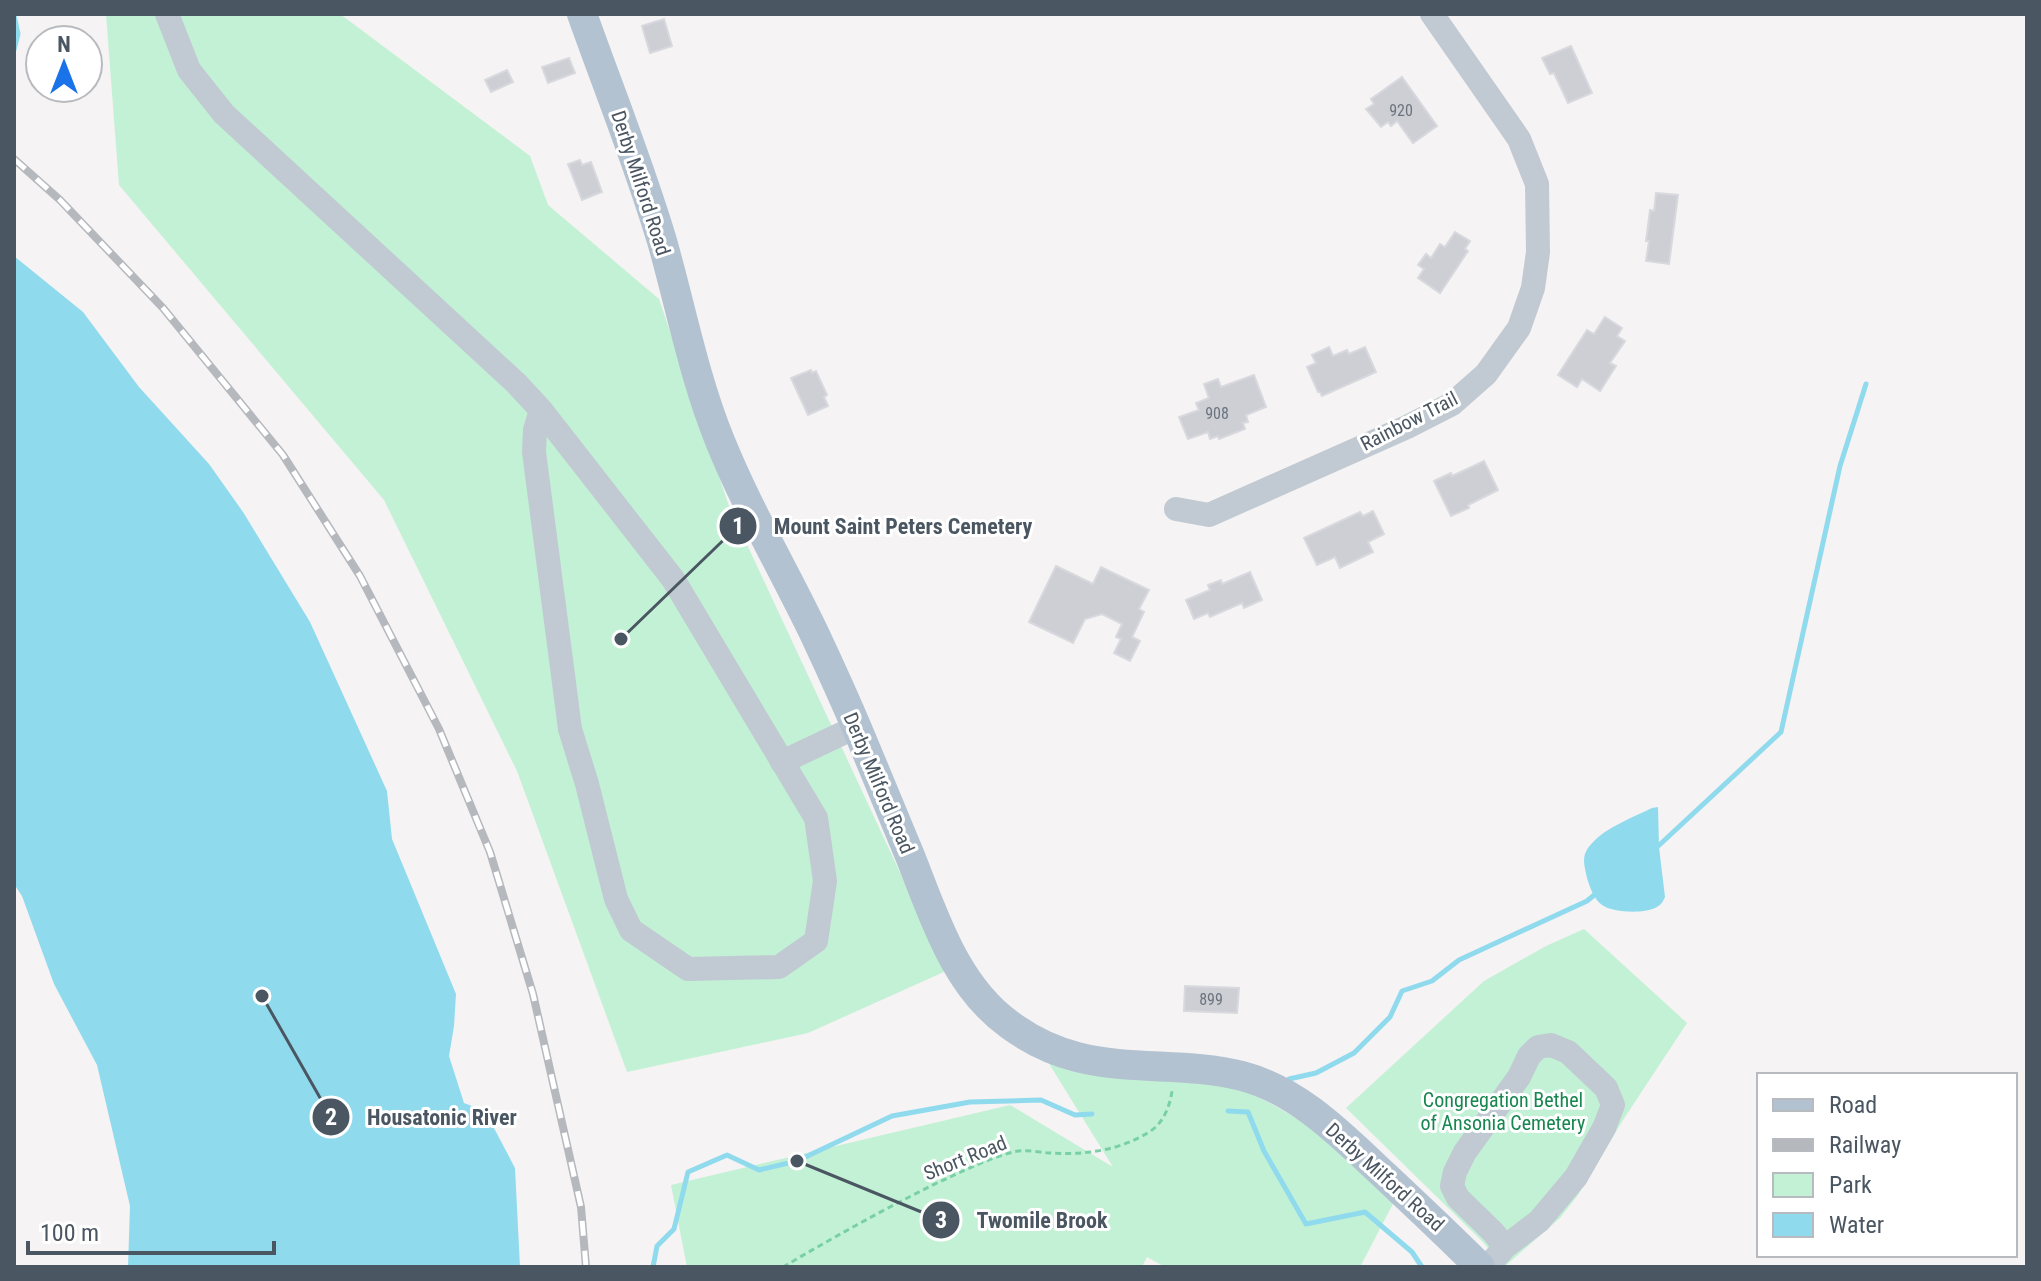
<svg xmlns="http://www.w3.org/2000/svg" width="2041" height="1281" viewBox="0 0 2041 1281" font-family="'Roboto Condensed',sans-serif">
<rect width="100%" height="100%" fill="#f5f3f3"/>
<g fill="#c3f1d5">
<path d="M 106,14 L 340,14 L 530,156 L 548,205 L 659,299 L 729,506 L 946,971 L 808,1033 L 627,1072 L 517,771 L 384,500 L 119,185 Z"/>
<path d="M 1584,929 L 1687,1023 L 1623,1120 L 1578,1195 L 1560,1218 L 1504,1267 L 1482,1241 L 1346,1108 L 1484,981 L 1546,946 Z"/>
<path d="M 1048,1062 L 1226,1086 L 1251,1094 L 1270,1103 L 1306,1124 L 1395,1200 L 1360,1267 L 1165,1267 L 1147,1257 L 1142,1267 L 687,1267 L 671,1185 L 1010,1105 L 1113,1167 Z"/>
</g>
<g fill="#90daee">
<path d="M 14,256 L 83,312 L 139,387 L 209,464 L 243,512 L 310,622 L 387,791 L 392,839 L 456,994 L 454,1026 L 449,1056 L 464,1103 L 485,1111 L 515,1168 L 520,1267 L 128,1267 L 130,1206 L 97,1065 L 54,984 L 22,896 L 14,884 Z"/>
<path d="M 1658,807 L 1659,847 L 1665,897 C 1663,901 1662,904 1657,907 C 1646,914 1613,913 1602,905 C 1594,899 1590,888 1587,878 C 1585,867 1581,858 1588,848 C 1603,828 1630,819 1652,808 Z"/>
</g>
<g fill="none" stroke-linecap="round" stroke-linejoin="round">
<g stroke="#90daee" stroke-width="5">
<path d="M 14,15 L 18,34 L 14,50"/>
<path d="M 1655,849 L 1781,732 L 1840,466 L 1866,384"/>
<path d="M 1289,1079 L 1316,1073 L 1354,1053 L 1390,1017 L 1402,991 L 1432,981 L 1459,960 L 1587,901 L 1599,891"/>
<path d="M 1228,1111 L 1248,1112 L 1264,1151 L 1306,1224 L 1365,1212 L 1412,1252 L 1422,1267"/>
<path d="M 653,1267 L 657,1246 L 674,1229 L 688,1172 L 727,1155 L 759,1170 L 797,1161 L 892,1116 L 970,1102 L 1041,1100 L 1075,1115 L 1092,1114"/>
</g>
</g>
<g fill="#cdcfd5" stroke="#d7d9de" stroke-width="2">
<path d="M 664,19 L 672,46 L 650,53 L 642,26 Z"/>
<path d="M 1571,46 L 1592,93 L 1568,103 L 1554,73 L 1550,74 L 1542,58 Z"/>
<path d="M 569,58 L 575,73 L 548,83 L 542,67 Z"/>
<path d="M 507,70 L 513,82 L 491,92 L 485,80 Z"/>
<path d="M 1402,77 L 1437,126 L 1413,143 L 1397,121 L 1391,126 L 1388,122 L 1381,127 L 1366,109 L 1374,104 L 1371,99 Z"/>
<path d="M 580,160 L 582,165 L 591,162 L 602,192 L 582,200 L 568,164 Z"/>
<path d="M 1656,193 L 1678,195 L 1669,264 L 1646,261 L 1649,241 L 1646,241 L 1650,210 L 1654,211 Z"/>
<path d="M 1455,232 L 1470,241 L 1465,249 L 1468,251 L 1440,293 L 1418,278 L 1424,269 L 1418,265 L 1426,254 L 1431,258 L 1440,244 L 1445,247 Z"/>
<path d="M 1605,317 L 1622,328 L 1617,336 L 1625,341 L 1610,363 L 1616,366 L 1600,391 L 1582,379 L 1577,387 L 1558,375 L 1587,330 L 1594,334 Z"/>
<path d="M 1329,347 L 1333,356 L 1347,350 L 1349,354 L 1365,347 L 1376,372 L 1322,396 L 1320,392 L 1318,392 L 1307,367 L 1316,363 L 1312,355 Z"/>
<path d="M 811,370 L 812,373 L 816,371 L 827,395 L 824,397 L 828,406 L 808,415 L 791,378 Z"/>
<path d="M 1254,375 L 1266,407 L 1246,415 L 1248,422 L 1243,423 L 1245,429 L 1219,439 L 1218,436 L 1210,439 L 1208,432 L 1188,439 L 1179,417 L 1199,410 L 1196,403 L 1209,398 L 1204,384 L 1218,379 L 1221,387 Z"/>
<path d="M 1484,461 L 1498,490 L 1468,505 L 1469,508 L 1451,516 L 1434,481 L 1451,473 L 1452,476 Z"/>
<path d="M 1373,511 L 1384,534 L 1368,542 L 1373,552 L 1340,568 L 1335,557 L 1317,565 L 1304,538 L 1360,512 L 1363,516 Z"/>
<path d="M 1056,566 L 1093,584 L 1101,567 L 1149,590 L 1139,609 L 1144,612 L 1132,637 L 1140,641 L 1130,661 L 1114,653 L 1121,639 L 1116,637 L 1122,624 L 1102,614 L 1085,619 L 1073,643 L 1029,622 Z"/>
<path d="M 1250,572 L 1262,600 L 1244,608 L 1242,603 L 1210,617 L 1208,613 L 1194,619 L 1186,600 L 1210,590 L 1208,585 L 1221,580 L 1222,584 Z"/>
<path d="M 1185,986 L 1239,988 L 1237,1013 L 1184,1011 Z"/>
</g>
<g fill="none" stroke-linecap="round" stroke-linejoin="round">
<path stroke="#7ad0a6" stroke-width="3" stroke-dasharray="6 4" stroke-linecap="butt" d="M 783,1267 C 834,1237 886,1208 939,1182 C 963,1171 987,1159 1013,1152 C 1024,1149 1038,1152 1049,1153 C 1084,1155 1119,1151 1149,1132 C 1163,1124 1170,1106 1172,1091"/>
<g stroke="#c1cad2" stroke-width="24">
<path d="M 167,14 L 189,70 L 224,114 L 516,383 L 541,410 L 673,579 L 816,818 L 825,881 L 816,941 L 779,967 L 688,969 L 631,930 L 616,899 L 587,784 L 570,729 L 534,452 L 535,430 L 541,410"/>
<path d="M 1176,509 L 1209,515 L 1407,427 L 1452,404 L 1486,374 L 1519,328 L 1533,288 L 1538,252 L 1537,184 L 1519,139 L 1432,14"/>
<path d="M 782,762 L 856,727"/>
<path d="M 1487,1267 L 1505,1247 L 1539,1221 L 1576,1177 L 1604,1128 L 1613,1105 L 1606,1088 L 1568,1052 L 1551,1045 L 1538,1047 L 1529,1056 L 1519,1077 L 1465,1152 L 1455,1172 L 1452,1186 L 1458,1198 L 1493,1232 L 1505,1247"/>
</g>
<path stroke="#b3c2d1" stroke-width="30" d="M 582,14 C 609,90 639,164 662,241 C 681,308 694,377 720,441 C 747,508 784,570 815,635 C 830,667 845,700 859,733 C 876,774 893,815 910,856 C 934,916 955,986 1010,1025 C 1029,1039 1054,1051 1077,1057 C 1131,1071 1188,1062 1242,1076 C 1299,1091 1342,1136 1384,1175 C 1416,1205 1448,1235 1480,1267"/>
<defs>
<path id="rail" d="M 14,159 L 60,200 L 163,308 L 283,455 L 360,576 L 439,729 L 490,852 L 533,994 L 581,1207 L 586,1267"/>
</defs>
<use href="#rail" stroke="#b5b8bd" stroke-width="8"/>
<use href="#rail" stroke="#fff" stroke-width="5" stroke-dasharray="15" stroke-linecap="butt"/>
</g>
<g text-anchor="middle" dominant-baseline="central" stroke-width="6" stroke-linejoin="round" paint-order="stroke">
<g font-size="16" fill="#6b747e">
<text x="1401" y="110">920</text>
<text x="1217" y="413">908</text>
<text x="1211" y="999">899</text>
</g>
<g font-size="20" fill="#4a5661" stroke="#fff">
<text transform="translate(641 183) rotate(72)">Derby Milford Road</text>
<text transform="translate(1409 421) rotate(-27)">Rainbow Trail</text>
<text transform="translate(879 783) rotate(67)">Derby Milford Road</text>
<text transform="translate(965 1158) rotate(-22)">Short Road</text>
<text transform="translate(1385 1177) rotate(42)">Derby Milford Road</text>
</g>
<g font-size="20" fill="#17864f" stroke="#fff">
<text x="1503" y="1100">Congregation Bethel<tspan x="1503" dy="23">of Ansonia Cemetery</tspan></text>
</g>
</g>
<path fill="none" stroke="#4a5661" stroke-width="3" d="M621 639L738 526M262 996L331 1117M797 1161L941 1220"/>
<g fill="#4a5661" stroke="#fff" stroke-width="3">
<circle cx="621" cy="639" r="8"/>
<circle cx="262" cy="996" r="8"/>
<circle cx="797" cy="1161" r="8"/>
<circle cx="738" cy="526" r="20"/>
<circle cx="331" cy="1117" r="20"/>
<circle cx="941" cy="1220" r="20"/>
</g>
<g font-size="24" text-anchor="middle" font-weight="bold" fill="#fff">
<text x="738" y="534">1</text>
<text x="331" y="1125">2</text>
<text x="941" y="1228">3</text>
</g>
<g font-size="22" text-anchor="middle" font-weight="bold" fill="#4a5661" stroke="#fff" stroke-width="6" stroke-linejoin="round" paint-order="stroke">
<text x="903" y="534">Mount Saint Peters Cemetery</text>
<text x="442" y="1125">Housatonic River</text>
<text x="1042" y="1228">Twomile Brook</text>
</g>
<rect width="2041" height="1281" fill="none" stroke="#4a5661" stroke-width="32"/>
<rect x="1757" y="1073" width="260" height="184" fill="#ffffff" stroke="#b7bbc0" stroke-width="2"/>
<rect x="1773" y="1099" width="40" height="12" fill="#b3c2d1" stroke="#b7bbc0" stroke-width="2"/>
<text x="1829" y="1113" font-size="24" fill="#4a5661">Road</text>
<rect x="1773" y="1139" width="40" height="12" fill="#b5b8bd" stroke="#b7bbc0" stroke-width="2"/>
<text x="1829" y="1153" font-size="24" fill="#4a5661">Railway</text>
<rect x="1773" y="1173" width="40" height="24" fill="#c3f1d5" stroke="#b7bbc0" stroke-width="2"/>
<text x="1829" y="1193" font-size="24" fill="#4a5661">Park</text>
<rect x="1773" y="1213" width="40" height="24" fill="#90daee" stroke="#b7bbc0" stroke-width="2"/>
<text x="1829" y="1233" font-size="24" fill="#4a5661">Water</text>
<g transform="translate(64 64)"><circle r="38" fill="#ffffff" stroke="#b7bbc0" stroke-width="2"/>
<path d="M0-6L14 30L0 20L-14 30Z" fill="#1a73e8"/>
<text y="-12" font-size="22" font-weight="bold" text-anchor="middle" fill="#4a5661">N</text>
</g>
<path d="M28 1241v12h246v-12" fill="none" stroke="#4a5661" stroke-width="4"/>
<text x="40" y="1241" font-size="24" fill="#4a5661" stroke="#ffffff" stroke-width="6" paint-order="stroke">100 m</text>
</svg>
